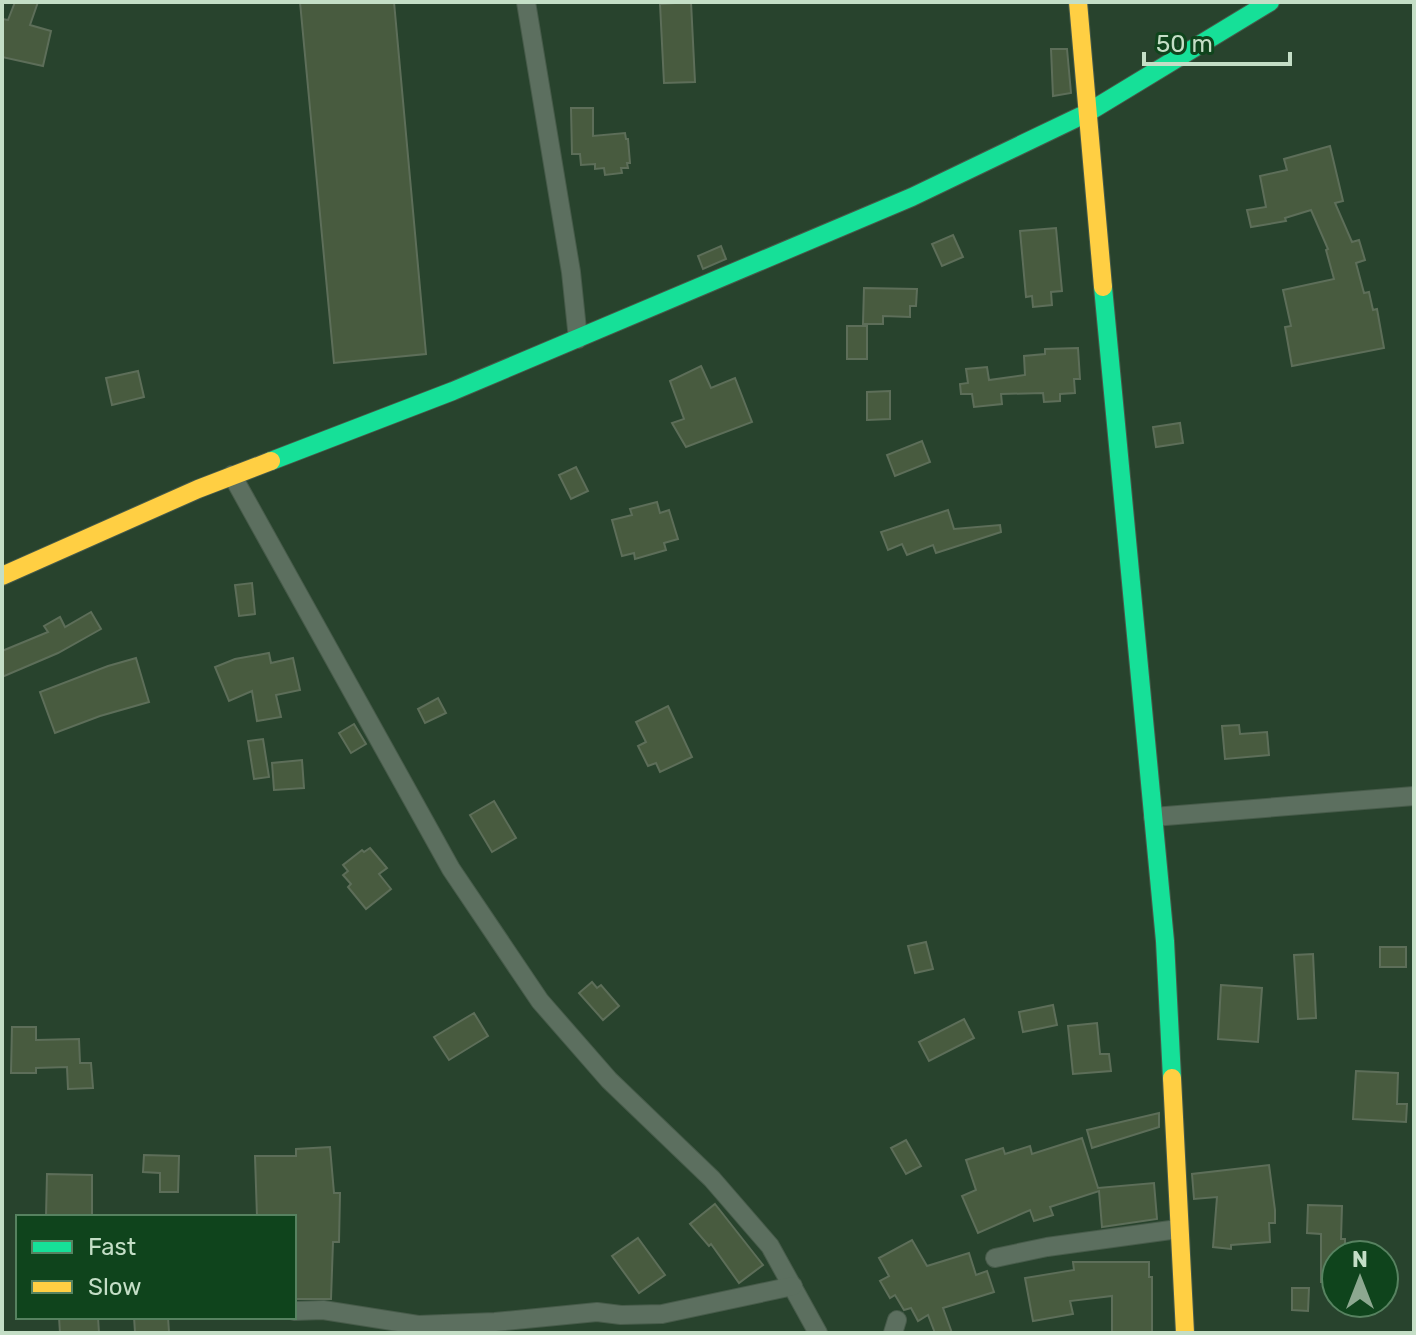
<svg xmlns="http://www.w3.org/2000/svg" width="1416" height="1335" viewBox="0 0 1416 1335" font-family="Rubik,sans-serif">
<rect width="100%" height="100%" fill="#28432d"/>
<g fill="#485b3f" stroke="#5d6e59" stroke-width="2">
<path d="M 15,2 L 38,2 L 30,25 L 51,31 L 43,66 L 2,57 L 2,19 L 8,20 Z"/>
<path d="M 300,2 L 394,2 L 426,354 L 334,363 Z"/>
<path d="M 691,2 L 695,82 L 664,83 L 660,4 Z"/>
<path d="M 1051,49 L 1067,49 L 1071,93 L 1053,96 Z"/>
<path d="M 571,108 L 593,108 L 593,136 L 625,133 L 626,139 L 628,139 L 630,163 L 627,163 L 628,168 L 621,168 L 622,173 L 605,175 L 604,168 L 595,169 L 595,164 L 581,165 L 580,154 L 572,154 Z"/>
<path d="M 1330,146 L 1343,201 L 1335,203 L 1352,242 L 1359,240 L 1365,260 L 1356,263 L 1364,293 L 1369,292 L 1373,310 L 1377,309 L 1384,348 L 1292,366 L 1285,327 L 1291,326 L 1283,290 L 1334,279 L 1326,250 L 1328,249 L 1311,210 L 1285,218 L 1286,221 L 1251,227 L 1247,210 L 1266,207 L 1260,176 L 1287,170 L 1284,159 Z"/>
<path d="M 1056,228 L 1062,291 L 1051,292 L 1052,305 L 1033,307 L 1032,296 L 1026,297 L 1020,231 Z"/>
<path d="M 953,235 L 963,257 L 942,266 L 932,244 Z"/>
<path d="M 721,246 L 726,259 L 703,269 L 698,256 Z"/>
<path d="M 864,288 L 917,289 L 916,306 L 910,306 L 910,317 L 883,316 L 883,324 L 863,324 Z"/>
<rect x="847" y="326" width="20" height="33"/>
<path d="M 1078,348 L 1080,379 L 1074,379 L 1075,393 L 1060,394 L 1060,401 L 1044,402 L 1043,393 L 1001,394 L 1002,404 L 974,407 L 972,394 L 961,394 L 960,384 L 968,383 L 966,369 L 987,367 L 989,380 L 1025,375 L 1024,356 L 1045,354 L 1045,349 Z"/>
<path d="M 701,366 L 711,388 L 735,378 L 752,422 L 686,447 L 672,423 L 684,419 L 670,381 Z"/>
<path d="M 138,371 L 144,397 L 112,405 L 106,378 Z"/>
<path d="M 890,391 L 890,419 L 867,420 L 867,392 Z"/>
<path d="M 1180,423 L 1183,443 L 1156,447 L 1153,427 Z"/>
<path d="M 922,441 L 930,462 L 895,476 L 887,455 Z"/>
<path d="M 576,467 L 588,491 L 571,499 L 559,475 Z"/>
<path d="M 657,502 L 660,513 L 669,510 L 678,539 L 664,543 L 666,550 L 635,559 L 634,553 L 622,556 L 612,520 L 632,515 L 630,509 Z"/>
<path d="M 948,510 L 954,529 L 1000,525 L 1001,532 L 936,553 L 933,545 L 907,555 L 902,544 L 888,550 L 881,532 Z"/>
<path d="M 252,583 L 255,614 L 239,616 L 235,585 Z"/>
<path d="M 91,612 L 101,629 L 58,653 L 2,677 L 2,651 L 48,632 L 44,626 L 60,617 L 65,627 Z"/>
<path d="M 269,653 L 271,663 L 293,658 L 300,690 L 276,695 L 281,717 L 257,721 L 252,691 L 229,701 L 215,667 L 235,659 Z"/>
<path d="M 136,658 L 149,702 L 100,716 L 55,733 L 40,692 L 108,666 Z"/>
<path d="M 438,698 L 446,713 L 425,723 L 418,709 Z"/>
<path d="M 668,706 L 692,757 L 660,772 L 656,763 L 648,766 L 638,746 L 646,742 L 636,722 Z"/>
<path d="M 354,724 L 366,744 L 351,753 L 339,733 Z"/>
<path d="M 1239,725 L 1240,734 L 1267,732 L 1269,755 L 1225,759 L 1222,726 Z"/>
<path d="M 263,739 L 269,777 L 254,779 L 248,741 Z"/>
<path d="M 302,760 L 304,788 L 274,790 L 272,763 Z"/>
<path d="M 494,801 L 516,838 L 492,852 L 470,815 Z"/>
<path d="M 370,848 L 387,868 L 379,874 L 391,889 L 366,909 L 348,887 L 351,884 L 343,875 L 348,871 L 343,865 L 362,850 L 364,852 Z"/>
<path d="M 926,942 L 933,969 L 915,973 L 908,946 Z"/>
<rect x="1380" y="947" width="26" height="20"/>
<path d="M 1313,954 L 1316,1018 L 1298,1019 L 1294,955 Z"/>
<path d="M 592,982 L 597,988 L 601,985 L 619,1006 L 603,1020 L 579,993 Z"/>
<path d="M 1221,985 L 1262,988 L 1258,1042 L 1218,1039 Z"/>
<path d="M 1053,1005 L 1057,1025 L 1023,1032 L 1019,1012 Z"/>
<path d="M 474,1013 L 488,1036 L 449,1060 L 434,1037 Z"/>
<path d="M 964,1019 L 974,1038 L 929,1061 L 919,1042 Z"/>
<path d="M 1097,1023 L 1100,1054 L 1109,1054 L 1111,1071 L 1073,1074 L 1068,1026 Z"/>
<path d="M 12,1027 L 36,1027 L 36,1040 L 79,1039 L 80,1063 L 91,1063 L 93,1088 L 68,1089 L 67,1067 L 36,1068 L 36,1073 L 11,1073 Z"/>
<path d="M 1356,1071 L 1398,1073 L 1397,1104 L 1407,1104 L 1406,1122 L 1353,1119 Z"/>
<path d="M 1159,1113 L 1159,1127 L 1092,1148 L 1087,1130 Z"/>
<path d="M 1082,1138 L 1098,1188 L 1154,1183 L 1157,1219 L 1102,1227 L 1099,1191 L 1050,1207 L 1053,1215 L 1034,1221 L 1030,1210 L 978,1233 L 962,1196 L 976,1190 L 966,1160 L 1003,1148 L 1005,1154 L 1030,1146 L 1032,1154 Z"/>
<path d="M 906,1140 L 921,1166 L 906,1174 L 891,1148 Z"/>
<path d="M 330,1147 L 334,1193 L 340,1193 L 339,1242 L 333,1242 L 331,1299 L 294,1299 L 294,1217 L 257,1217 L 255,1156 L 296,1156 L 296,1149 Z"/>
<path d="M 144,1155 L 179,1156 L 178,1192 L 160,1192 L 160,1173 L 143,1172 Z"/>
<path d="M 1269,1165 L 1275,1210 L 1275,1223 L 1269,1223 L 1270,1242 L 1231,1245 L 1231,1249 L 1213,1247 L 1217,1197 L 1194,1199 L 1192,1174 Z"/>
<path d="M 47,1174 L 92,1175 L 92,1217 L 46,1217 Z"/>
<path d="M 715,1204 L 763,1265 L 739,1283 L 711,1244 L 709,1246 L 690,1224 Z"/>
<path d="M 1308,1205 L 1342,1206 L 1341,1239 L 1345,1239 L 1345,1255 L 1336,1255 L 1336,1282 L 1321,1282 L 1321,1234 L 1307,1233 Z"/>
<path d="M 638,1238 L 665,1275 L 639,1293 L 612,1256 Z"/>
<path d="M 912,1240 L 927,1266 L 969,1253 L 976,1275 L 987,1271 L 994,1292 L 943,1308 L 952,1333 L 935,1333 L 928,1315 L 918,1321 L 911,1308 L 904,1310 L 895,1295 L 890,1298 L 880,1281 L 889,1276 L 879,1258 Z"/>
<path d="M 1073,1262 L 1149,1262 L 1149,1277 L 1152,1277 L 1152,1333 L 1112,1333 L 1112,1296 L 1070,1301 L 1073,1314 L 1033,1321 L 1025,1278 L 1074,1270 Z"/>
<path d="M 1292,1288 L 1309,1288 L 1308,1311 L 1292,1310 Z"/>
<path d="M 59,1317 L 98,1317 L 99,1333 L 60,1333 Z"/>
<path d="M 134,1317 L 168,1317 L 169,1332 L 135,1332 Z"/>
</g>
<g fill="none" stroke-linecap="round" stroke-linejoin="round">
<defs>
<g id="street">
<path d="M 526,2 L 571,272 L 578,339"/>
<path d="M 232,475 L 451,869 L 540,1001 L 609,1080 L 712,1179 L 770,1246 L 818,1333"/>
<path d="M 1153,817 L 1414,796"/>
<path d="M 995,1258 L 1047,1247 L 1178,1229"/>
<path d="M 294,1311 L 323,1310 L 418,1325 L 495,1322 L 597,1312 L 621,1315 L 662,1314 L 793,1286"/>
<path d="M 893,1333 L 897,1320"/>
</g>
<g id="fast">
<path d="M 1103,287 L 1165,941 L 1172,1078"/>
<path d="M 271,461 L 453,391 L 912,197 L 1087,113 L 1270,2"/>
</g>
<g id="slow">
<path d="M 1078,2 L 1103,287"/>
<path d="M 2,576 L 198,489 L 271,461"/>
<path d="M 1172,1078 L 1185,1333"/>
</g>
</defs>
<use href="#street" stroke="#475b4a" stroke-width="20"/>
<use href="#fast" stroke="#475b4a" stroke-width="20"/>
<use href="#slow" stroke="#475b4a" stroke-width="20"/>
<use href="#street" stroke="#5c6f5f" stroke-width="18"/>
<use href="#fast" stroke="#16e098" stroke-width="18"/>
<use href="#slow" stroke="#ffcf43" stroke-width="18"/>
</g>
<rect width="1416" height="1335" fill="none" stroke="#c4dec6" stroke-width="8"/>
<rect x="16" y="1215" width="280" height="104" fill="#0f441c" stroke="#578260" stroke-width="2"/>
<rect x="32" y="1241" width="40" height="12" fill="#16e098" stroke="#578260" stroke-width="2"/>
<text x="88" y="1255" font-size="24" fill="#c4dec6">Fast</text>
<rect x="32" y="1281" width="40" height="12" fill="#ffcf43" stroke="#578260" stroke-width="2"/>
<text x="88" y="1295" font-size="24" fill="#c4dec6">Slow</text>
<g transform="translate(1360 1279)"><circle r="38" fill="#0f441c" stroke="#578260" stroke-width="2"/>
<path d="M0-6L14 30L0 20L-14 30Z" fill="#8da890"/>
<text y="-12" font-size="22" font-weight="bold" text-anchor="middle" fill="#c4dec6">N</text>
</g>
<path d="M1144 52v12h146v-12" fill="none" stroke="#c4dec6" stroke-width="4"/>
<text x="1156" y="52" font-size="24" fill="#c4dec6" stroke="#0f441c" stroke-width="6" paint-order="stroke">50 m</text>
</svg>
